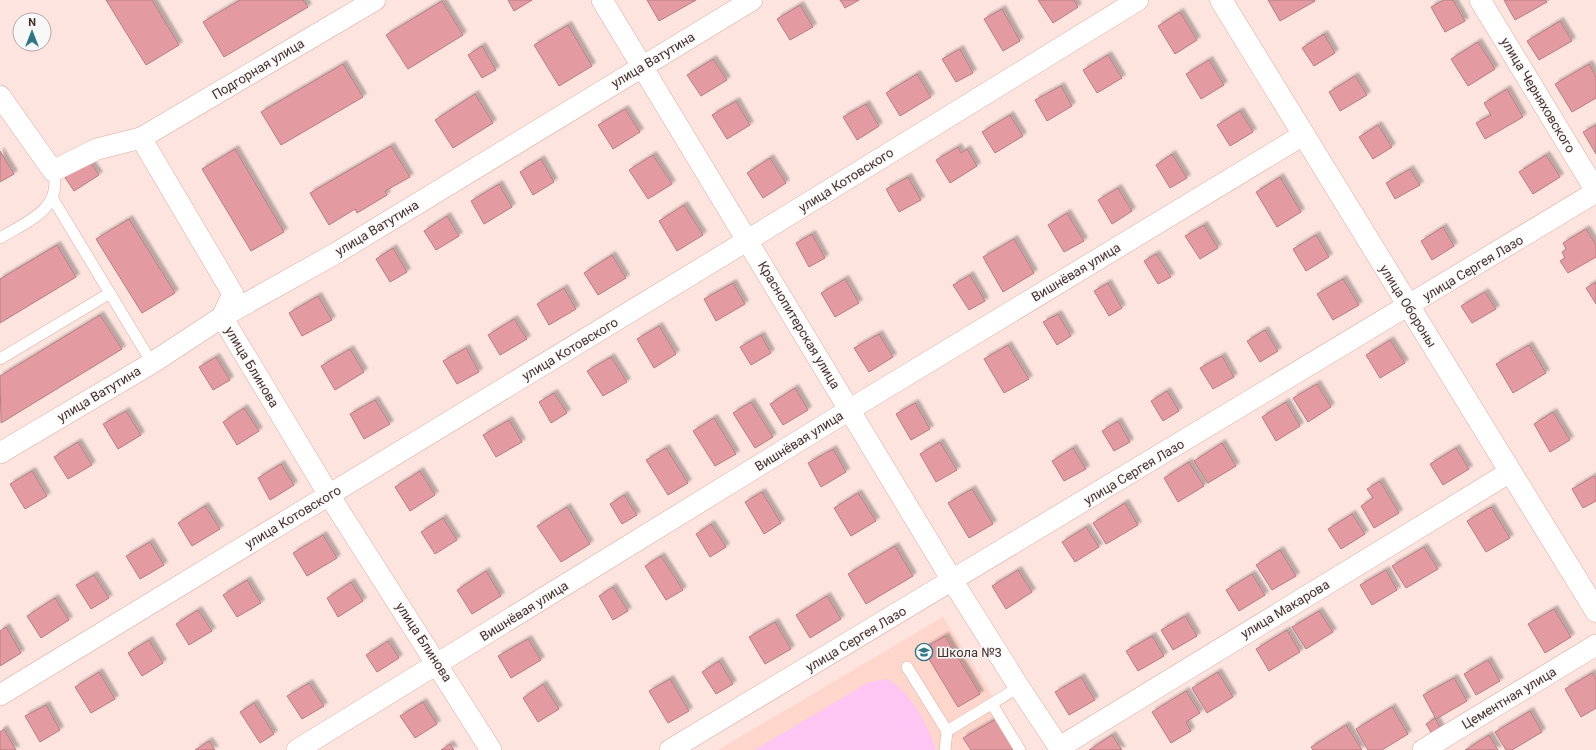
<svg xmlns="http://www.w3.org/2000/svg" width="1596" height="750" viewBox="0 0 1596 750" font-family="Roboto,sans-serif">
<defs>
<filter id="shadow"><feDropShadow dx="3.5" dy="-3.5" stdDeviation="1" flood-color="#0004"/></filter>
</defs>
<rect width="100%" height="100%" fill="#fde4df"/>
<path fill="#ffd6cc" d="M 943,617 L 1027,750 L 718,750 Z"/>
<path fill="#ffc5f3" d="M 888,679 C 912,695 927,723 936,750 L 755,750 L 869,682 Z"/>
<g fill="#e49aa1" stroke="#b67e83" filter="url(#shadow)">
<path d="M 106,0 L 152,0 L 179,45 L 146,65 Z"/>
<path d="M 240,0 L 303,0 L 308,7 L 224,57 L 203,22 Z"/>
<path d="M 508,0 L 532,0 L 514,11 Z"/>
<path d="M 647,0 L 696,0 L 659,21 Z"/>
<path d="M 840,0 L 859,0 L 845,8 Z"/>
<path d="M 1038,0 L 1074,0 L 1078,7 L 1053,23 Z"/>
<path d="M 1268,0 L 1314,0 L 1315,1 L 1280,21 Z"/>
<path d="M 1444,0 L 1453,0 L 1465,21 L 1445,32 L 1431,7 Z"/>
<path d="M 1504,0 L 1545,0 L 1547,2 L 1515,20 Z"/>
<path d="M 442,1 L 463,35 L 408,69 L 386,35 Z"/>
<path d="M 800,5 L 813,27 L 790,40 L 777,19 Z"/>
<path d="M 1002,9 L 1020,41 L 1003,51 L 984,19 Z"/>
<path d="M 1180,12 L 1197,40 L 1175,54 L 1158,26 Z"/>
<path d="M 1560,21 L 1572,41 L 1539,60 L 1527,41 Z"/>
<path d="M 568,25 L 592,66 L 559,86 L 534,45 Z"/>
<path d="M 1324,34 L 1335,53 L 1314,66 L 1302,48 Z"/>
<path d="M 1478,42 L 1495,69 L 1468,86 L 1451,59 Z"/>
<path d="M 482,46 L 496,70 L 482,78 L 468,55 Z"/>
<path d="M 960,49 L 973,73 L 956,82 L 942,59 Z"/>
<path d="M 1108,55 L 1122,78 L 1097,93 L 1083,70 Z"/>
<path d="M 713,59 L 727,80 L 701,96 L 687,75 Z"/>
<path d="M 1209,60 L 1224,85 L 1201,99 L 1186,74 Z"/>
<path d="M 343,64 L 363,97 L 281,145 L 261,112 Z"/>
<path d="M 1589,64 L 1596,77 L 1596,98 L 1572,112 L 1555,84 Z"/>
<path d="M 917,74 L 931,97 L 900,116 L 886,93 Z"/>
<path d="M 1355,76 L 1367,95 L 1340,111 L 1329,92 Z"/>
<path d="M 1061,86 L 1072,106 L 1047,121 L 1035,100 Z"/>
<path d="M 1507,89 L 1523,117 L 1485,139 L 1476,123 L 1491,115 L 1484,103 Z"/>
<path d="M 475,94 L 493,123 L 453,148 L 435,120 Z"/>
<path d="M 736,101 L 750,125 L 727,139 L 712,115 Z"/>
<path d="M 866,104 L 879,126 L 857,140 L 843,117 Z"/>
<path d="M 625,109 L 640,132 L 613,149 L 598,125 Z"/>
<path d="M 1240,111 L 1253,132 L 1230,146 L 1217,125 Z"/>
<path d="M 1010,115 L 1023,136 L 995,153 L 982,132 Z"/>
<path d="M 1378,125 L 1392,147 L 1373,159 L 1359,137 Z"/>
<path d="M 1596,125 L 1596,154 L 1583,132 Z"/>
<path d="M 391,146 L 410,177 L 385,191 L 387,195 L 357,213 L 355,209 L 329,225 L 310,193 Z"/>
<path d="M 958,147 L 961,153 L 967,149 L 977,166 L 950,183 L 936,160 Z"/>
<path d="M 235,149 L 284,232 L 251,251 L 202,169 Z"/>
<path d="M 0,151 L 14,174 L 0,182 Z"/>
<path d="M 1172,154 L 1187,178 L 1170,188 L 1156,165 Z"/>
<path d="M 653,155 L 672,184 L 648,199 L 629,170 Z"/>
<path d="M 1546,155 L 1560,177 L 1533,194 L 1519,172 Z"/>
<path d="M 770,158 L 786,183 L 763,198 L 747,173 Z"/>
<path d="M 88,159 L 99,175 L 74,191 L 64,176 Z"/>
<path d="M 541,159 L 554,182 L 533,195 L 520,172 Z"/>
<path d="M 1410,169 L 1420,185 L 1395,199 L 1386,183 Z"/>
<path d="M 908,177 L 921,200 L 899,212 L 886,189 Z"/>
<path d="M 1280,177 L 1301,212 L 1277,227 L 1256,192 Z"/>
<path d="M 499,184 L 512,207 L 484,224 L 471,201 Z"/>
<path d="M 1118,188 L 1132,211 L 1112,224 L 1098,200 Z"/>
<path d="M 684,205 L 703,235 L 677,251 L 659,221 Z"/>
<path d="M 1067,213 L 1084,241 L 1064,252 L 1048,225 Z"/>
<path d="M 447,216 L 459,236 L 436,250 L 424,231 Z"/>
<path d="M 129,219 L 175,293 L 142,313 L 96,239 Z"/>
<path d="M 1204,225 L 1218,248 L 1200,259 L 1185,236 Z"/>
<path d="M 1443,227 L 1454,246 L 1432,260 L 1421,241 Z"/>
<path d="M 1586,229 L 1596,245 L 1596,257 L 1568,273 L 1560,261 L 1565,258 L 1562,252 L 1566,249 L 1563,243 Z"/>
<path d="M 812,234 L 825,258 L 809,267 L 796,243 Z"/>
<path d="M 1316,235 L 1329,257 L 1306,271 L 1293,249 Z"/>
<path d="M 1014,239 L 1034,273 L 1003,292 L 983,257 Z"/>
<path d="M 57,245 L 76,277 L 0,323 L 0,279 Z"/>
<path d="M 393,248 L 407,272 L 390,282 L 376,259 Z"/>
<path d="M 1156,254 L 1171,277 L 1158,284 L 1144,261 Z"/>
<path d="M 612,255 L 626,278 L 598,295 L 584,273 Z"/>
<path d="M 970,275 L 985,301 L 969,310 L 953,285 Z"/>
<path d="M 845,279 L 859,303 L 835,317 L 821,293 Z"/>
<path d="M 1343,279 L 1359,305 L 1333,320 L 1317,294 Z"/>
<path d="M 1596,282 L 1596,304 L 1586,288 Z"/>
<path d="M 733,283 L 745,304 L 716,321 L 704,299 Z"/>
<path d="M 1108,283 L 1122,308 L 1109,316 L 1094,291 Z"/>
<path d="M 564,288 L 576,309 L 549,325 L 537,304 Z"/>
<path d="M 1485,292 L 1496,309 L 1472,323 L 1461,306 Z"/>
<path d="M 318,296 L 332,320 L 302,336 L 289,313 Z"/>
<path d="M 1058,314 L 1071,336 L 1057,345 L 1043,322 Z"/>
<path d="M 100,315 L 122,349 L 1,423 L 0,376 Z"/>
<path d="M 514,319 L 527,339 L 500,355 L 488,335 Z"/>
<path d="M 659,326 L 676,354 L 654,368 L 637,339 Z"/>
<path d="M 1265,330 L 1278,351 L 1260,362 L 1247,341 Z"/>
<path d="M 879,334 L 893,357 L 869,372 L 854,348 Z"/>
<path d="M 761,335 L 771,353 L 751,365 L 740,347 Z"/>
<path d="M 1390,340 L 1405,363 L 1380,378 L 1366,355 Z"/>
<path d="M 1008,345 L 1029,379 L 1004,393 L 984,359 Z"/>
<path d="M 1529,345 L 1546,373 L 1513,393 L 1496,364 Z"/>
<path d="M 466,348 L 479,372 L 457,384 L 443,361 Z"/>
<path d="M 350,349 L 364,372 L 335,390 L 321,366 Z"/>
<path d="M 1222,356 L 1234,377 L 1213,389 L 1200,368 Z"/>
<path d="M 216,357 L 230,380 L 213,390 L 199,367 Z"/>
<path d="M 611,357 L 627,382 L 603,396 L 587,371 Z"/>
<path d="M 1317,384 L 1331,407 L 1308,422 L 1293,398 Z"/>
<path d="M 795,388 L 808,410 L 783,425 L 770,404 Z"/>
<path d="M 1167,391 L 1179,411 L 1163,421 L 1151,401 Z"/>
<path d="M 554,393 L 567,413 L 551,423 L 539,402 Z"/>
<path d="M 375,400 L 390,424 L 364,439 L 350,414 Z"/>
<path d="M 751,402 L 773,437 L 755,448 L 733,413 Z"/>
<path d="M 1286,402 L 1300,426 L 1276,441 L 1262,417 Z"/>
<path d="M 915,403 L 930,429 L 911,440 L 896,414 Z"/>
<path d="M 244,408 L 259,431 L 237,445 L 223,422 Z"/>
<path d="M 126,411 L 141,435 L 118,449 L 103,424 Z"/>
<path d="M 1553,412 L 1570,440 L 1550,452 L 1534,424 Z"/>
<path d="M 714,418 L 736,454 L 715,466 L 693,431 Z"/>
<path d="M 509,420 L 522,442 L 496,457 L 483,435 Z"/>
<path d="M 1118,421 L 1130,442 L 1114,451 L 1102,431 Z"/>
<path d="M 78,442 L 92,465 L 68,479 L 54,457 Z"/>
<path d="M 940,442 L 957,470 L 936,482 L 920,454 Z"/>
<path d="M 1222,443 L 1236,466 L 1208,483 L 1194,461 Z"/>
<path d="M 666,448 L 688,483 L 668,495 L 646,460 Z"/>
<path d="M 1073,448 L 1086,469 L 1064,481 L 1052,461 Z"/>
<path d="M 1456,448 L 1469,469 L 1443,485 L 1430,464 Z"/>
<path d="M 833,449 L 846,472 L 821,487 L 808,463 Z"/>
<path d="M 1189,462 L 1204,486 L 1178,502 L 1164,478 Z"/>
<path d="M 281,464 L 294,485 L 270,500 L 258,478 Z"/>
<path d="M 32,471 L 47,496 L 25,509 L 10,484 Z"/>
<path d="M 420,471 L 435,495 L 410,511 L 395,487 Z"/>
<path d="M 1594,476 L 1596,479 L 1596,501 L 1583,508 L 1572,489 Z"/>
<path d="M 1380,481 L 1399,513 L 1374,528 L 1361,506 L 1373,498 L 1367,489 Z"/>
<path d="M 972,489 L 993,524 L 969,538 L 948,503 Z"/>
<path d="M 762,492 L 781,523 L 764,534 L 745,502 Z"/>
<path d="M 858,493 L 876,521 L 851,536 L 834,508 Z"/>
<path d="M 624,495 L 637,515 L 622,524 L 610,504 Z"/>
<path d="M 1125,503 L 1138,525 L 1106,544 L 1093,523 Z"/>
<path d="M 205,506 L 220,529 L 192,546 L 178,523 Z"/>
<path d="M 567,507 L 590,544 L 561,562 L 537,526 Z"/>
<path d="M 1491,507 L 1510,538 L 1486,552 L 1467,521 Z"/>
<path d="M 1352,514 L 1365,534 L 1341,549 L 1328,529 Z"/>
<path d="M 443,518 L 457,540 L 435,554 L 421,532 Z"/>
<path d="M 711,524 L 726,547 L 710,557 L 696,534 Z"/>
<path d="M 1086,527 L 1099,547 L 1075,562 L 1062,542 Z"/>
<path d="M 323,535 L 337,558 L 307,576 L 293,553 Z"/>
<path d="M 150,542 L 164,565 L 140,579 L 126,556 Z"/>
<path d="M 895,546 L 913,576 L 866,604 L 848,574 Z"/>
<path d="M 1424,547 L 1438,569 L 1406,588 L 1392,566 Z"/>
<path d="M 1280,550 L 1296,576 L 1272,590 L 1256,565 Z"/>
<path d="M 661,556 L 683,590 L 666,600 L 645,566 Z"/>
<path d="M 1018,570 L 1032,592 L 1006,609 L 992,586 Z"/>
<path d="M 1386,570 L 1397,590 L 1372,605 L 1360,585 Z"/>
<path d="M 486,571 L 501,596 L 472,614 L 457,590 Z"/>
<path d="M 1252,574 L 1265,595 L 1239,611 L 1226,590 Z"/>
<path d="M 94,575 L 109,598 L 91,609 L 76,585 Z"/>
<path d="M 247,580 L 261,603 L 237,617 L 223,595 Z"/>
<path d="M 351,582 L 363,601 L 338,617 L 327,598 Z"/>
<path d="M 613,587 L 628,611 L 613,620 L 599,596 Z"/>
<path d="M 827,596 L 841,619 L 810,638 L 796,615 Z"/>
<path d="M 55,598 L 69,620 L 41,638 L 27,616 Z"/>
<path d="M 1554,609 L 1571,637 L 1545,653 L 1528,624 Z"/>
<path d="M 198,610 L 212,631 L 189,645 L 176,624 Z"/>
<path d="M 1319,611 L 1333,632 L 1306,649 L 1292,627 Z"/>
<path d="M 1185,616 L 1197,636 L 1173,650 L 1161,630 Z"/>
<path d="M 775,622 L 791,649 L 765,664 L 749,637 Z"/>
<path d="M 6,627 L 21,653 L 0,666 L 0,631 Z"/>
<path d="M 1287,630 L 1300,652 L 1269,671 L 1256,649 Z"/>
<path d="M 945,636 L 980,694 L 958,707 L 923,649 Z"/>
<path d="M 1152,636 L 1164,656 L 1138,671 L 1126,651 Z"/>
<path d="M 528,639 L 541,660 L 511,678 L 498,656 Z"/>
<path d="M 149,640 L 163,663 L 142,676 L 128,653 Z"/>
<path d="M 388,641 L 399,658 L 377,672 L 366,655 Z"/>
<path d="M 1488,660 L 1500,681 L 1476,695 L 1464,674 Z"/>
<path d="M 719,661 L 733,684 L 716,694 L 702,672 Z"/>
<path d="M 99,672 L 115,699 L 91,713 L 75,687 Z"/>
<path d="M 1218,672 L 1233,697 L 1207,713 L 1192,688 Z"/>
<path d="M 1592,673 L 1596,679 L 1596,708 L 1581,717 L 1565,689 Z"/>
<path d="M 1081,677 L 1095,700 L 1069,715 L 1055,692 Z"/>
<path d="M 1454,678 L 1467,701 L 1436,719 L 1423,695 Z"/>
<path d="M 670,679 L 689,711 L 668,723 L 649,691 Z"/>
<path d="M 309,683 L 324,706 L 302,719 L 287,696 Z"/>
<path d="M 543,684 L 559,709 L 538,722 L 523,698 Z"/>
<path d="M 1186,691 L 1200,713 L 1186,722 L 1191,731 L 1171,743 L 1152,712 Z"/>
<path d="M 423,702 L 437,724 L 415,738 L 400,716 Z"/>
<path d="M 254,703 L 274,734 L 260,743 L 240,712 Z"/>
<path d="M 46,705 L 60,730 L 40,742 L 25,716 Z"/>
<path d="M 1392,707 L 1408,734 L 1382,750 L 1368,750 L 1356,729 Z"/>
<path d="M 1530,711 L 1542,732 L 1512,750 L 1506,750 L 1495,732 Z"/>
<path d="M 1435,718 L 1443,732 L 1434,737 L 1426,724 Z"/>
<path d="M 996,719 L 1015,750 L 971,750 L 963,738 Z"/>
<path d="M 1346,725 L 1362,750 L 1313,750 L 1311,747 Z"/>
<path d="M 4,729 L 16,750 L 0,750 L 0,732 Z"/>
<path d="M 1112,735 L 1122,750 L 1089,750 Z"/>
<path d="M 1489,735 L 1498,750 L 1465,750 Z"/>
<path d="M 209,741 L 215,750 L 195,750 Z"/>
<path d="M 450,744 L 454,750 L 441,750 Z"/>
</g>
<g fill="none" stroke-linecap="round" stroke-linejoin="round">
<defs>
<g id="lane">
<path d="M 53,199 L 152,363"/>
<path d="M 0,238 C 26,222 64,209 53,171"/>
<path d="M 0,359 L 110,293"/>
<path d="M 907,667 L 947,731"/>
<path d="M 992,704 L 1020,750"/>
<path d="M 945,750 L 947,731 L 1019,687"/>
</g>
<g id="street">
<path d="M 602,0 L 952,580 L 1019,687 L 1061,750"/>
<path d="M 1480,0 L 1596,191"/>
<path d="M 0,96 L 53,171 L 97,149 L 141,138 L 233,294 L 222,317 L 329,495 L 491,750"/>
<path d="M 141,138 L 375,0"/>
<path d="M 0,453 L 152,363 L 222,317 L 338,252 L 752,0"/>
<path d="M 0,695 L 748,240 L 1138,0"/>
<path d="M 1060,747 L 1510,472"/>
<path d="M 297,750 L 849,410 L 1303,135"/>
<path d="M 670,750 L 1596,192"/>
<path d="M 1423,750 L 1596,645"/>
</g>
<path id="secondary" d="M 1221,0 L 1596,611"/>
</defs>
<use href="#lane" stroke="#e2a99b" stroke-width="12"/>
<use href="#street" stroke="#e2a99b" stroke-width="22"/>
<use href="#secondary" stroke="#e2a99b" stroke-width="23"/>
<use href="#lane" stroke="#fff" stroke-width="11"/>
<use href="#street" stroke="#fff" stroke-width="21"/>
<use href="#secondary" stroke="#fff" stroke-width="22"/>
</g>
<defs>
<symbol id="school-ring" viewBox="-11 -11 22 22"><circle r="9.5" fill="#f8f8f8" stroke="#317684" stroke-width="1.5"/><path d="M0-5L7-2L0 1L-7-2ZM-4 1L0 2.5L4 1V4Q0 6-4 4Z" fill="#317684"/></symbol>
</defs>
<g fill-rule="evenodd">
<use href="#school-ring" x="914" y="642" width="20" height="20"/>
</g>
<g text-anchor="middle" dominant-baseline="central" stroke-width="3" stroke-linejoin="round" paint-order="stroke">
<g font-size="13" fill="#48312c" stroke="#f8f8f8">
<text transform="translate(653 60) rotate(-31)">улица Ватутина</text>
<text transform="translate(258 69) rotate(-31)">Подгорная улица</text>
<text transform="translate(1538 95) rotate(59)">улица Черняховского</text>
<text transform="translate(846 180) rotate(-32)">улица Котовского</text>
<text transform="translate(377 228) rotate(-31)">улица Ватутина</text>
<text transform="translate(1473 268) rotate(-31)">улица Сергея Лазо</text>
<text transform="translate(1076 272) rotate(-31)">Вишнёвая улица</text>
<text transform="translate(1408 306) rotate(58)">улица Обороны</text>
<text transform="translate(799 325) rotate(59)">Краснопитерская улица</text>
<text transform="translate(570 349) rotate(-31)">улица Котовского</text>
<text transform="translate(252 367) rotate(59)">улица Блинова</text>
<text transform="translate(99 394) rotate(-31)">улица Ватутина</text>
<text transform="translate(799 441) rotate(-32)">Вишнёвая улица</text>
<text transform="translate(1134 472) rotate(-31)">улица Сергея Лазо</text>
<text transform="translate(293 517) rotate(-31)">улица Котовского</text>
<text transform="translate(1285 609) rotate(-31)">улица Макарова</text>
<text transform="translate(524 611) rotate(-32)">Вишнёвая улица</text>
<text transform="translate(856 639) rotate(-31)">улица Сергея Лазо</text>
<text transform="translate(424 642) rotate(57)">улица Блинова</text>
<text transform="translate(1509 698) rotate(-31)">Цементная улица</text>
</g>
<g font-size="13" fill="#48312c" stroke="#f8f8f8" text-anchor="start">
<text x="937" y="652">Школа №3</text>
</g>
</g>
<g transform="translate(32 32)"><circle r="19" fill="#f8f8f8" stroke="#b2a8a6"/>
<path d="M0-3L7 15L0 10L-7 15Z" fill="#317684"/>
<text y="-6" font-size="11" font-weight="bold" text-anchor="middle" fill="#48312c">N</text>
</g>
</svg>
